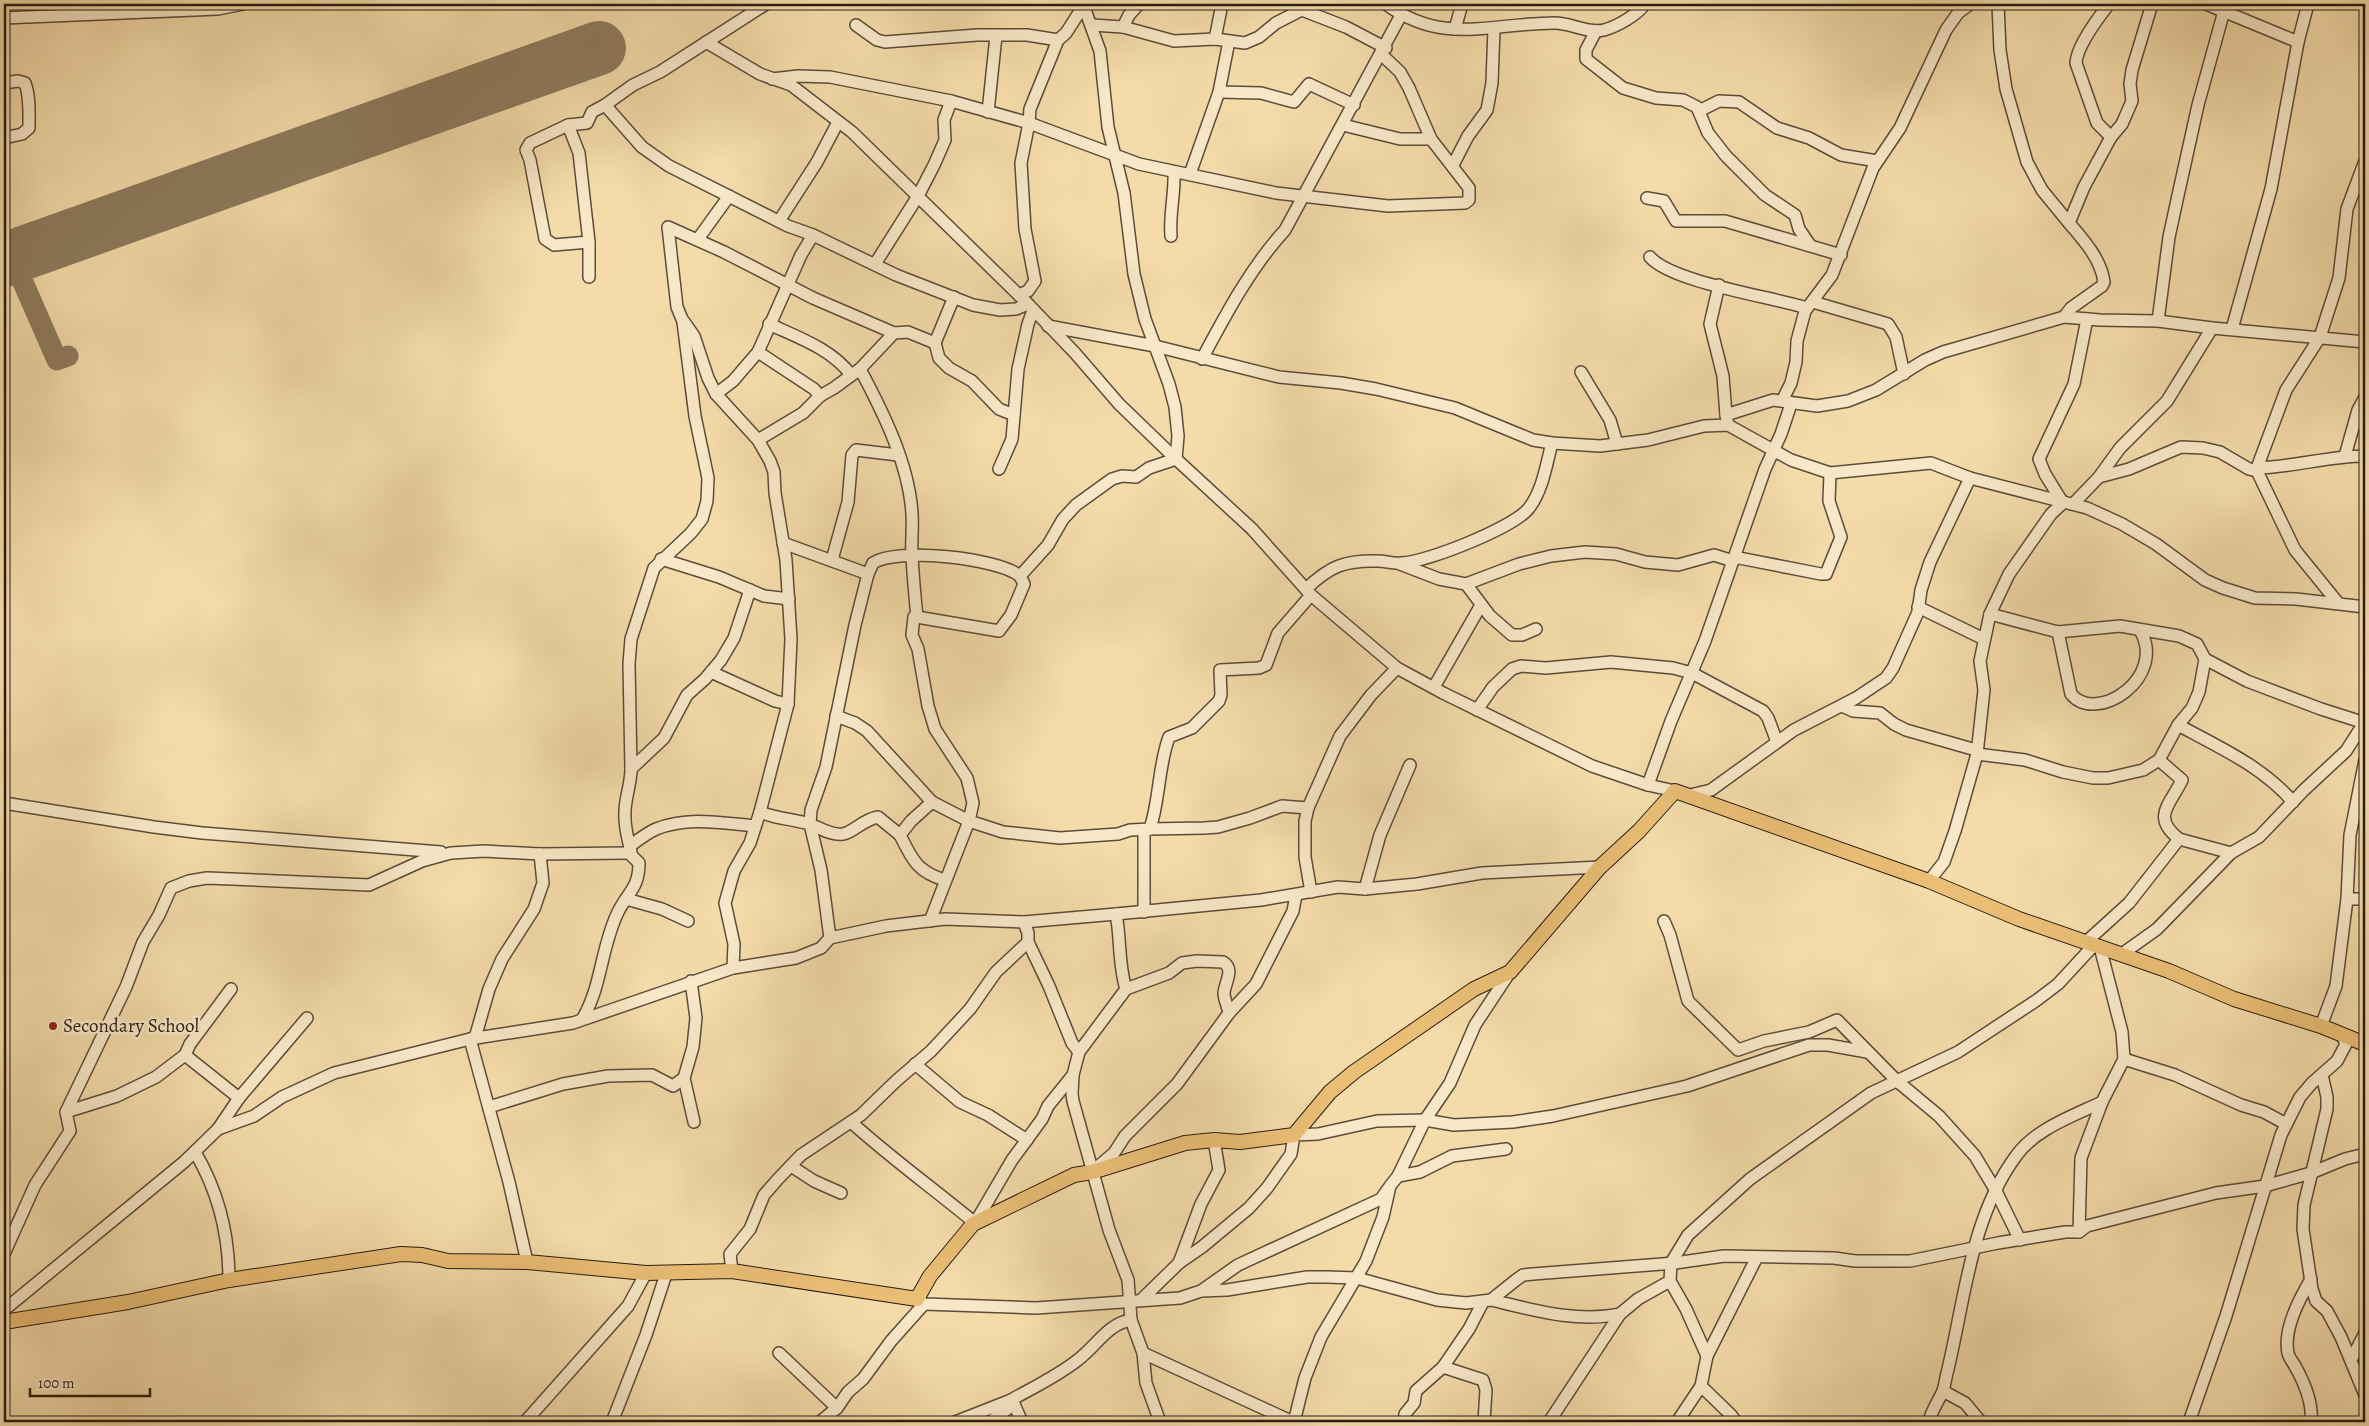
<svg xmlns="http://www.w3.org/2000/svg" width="2369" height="1426" viewBox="0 0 2369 1426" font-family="Alegreya,serif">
<rect width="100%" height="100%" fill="#f4dcaa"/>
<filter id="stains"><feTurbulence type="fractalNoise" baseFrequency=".004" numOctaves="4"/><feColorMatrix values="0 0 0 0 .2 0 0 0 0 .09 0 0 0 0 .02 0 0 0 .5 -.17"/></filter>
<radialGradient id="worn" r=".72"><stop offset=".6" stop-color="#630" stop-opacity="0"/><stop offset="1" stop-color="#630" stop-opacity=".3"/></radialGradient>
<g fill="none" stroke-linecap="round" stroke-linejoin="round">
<path stroke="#8e7c5e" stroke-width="21" d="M 12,257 L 57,360 L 68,356"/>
<path stroke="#8e7c5e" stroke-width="54" d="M 4,260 L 599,48"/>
<defs>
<g id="minor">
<path d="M 1083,4 L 1100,51 L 1108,127 L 1124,193 L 1134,274 L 1145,319 L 1169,384 L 1175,407 L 1178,436 L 1176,459 L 1252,529 L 1311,595 L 1397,668 L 1443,693 L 1592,766 L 1648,785 L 1675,791"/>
<path d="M 1386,4 C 1443,46 1491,23 1555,23 C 1571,23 1589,34 1604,30 C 1618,26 1637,15 1645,4"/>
<path d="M 1998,4 L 2000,50 L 2006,89 L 2027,162 L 2042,190 L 2069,223"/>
<path d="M 2109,4 C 2098,18 2077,46 2076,63 L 2097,123 L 2111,137"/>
<path d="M 2206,4 L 2298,42"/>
<path d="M 1302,10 L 1346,27 L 1386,48"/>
<path d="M 4,18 L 218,9 L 243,4"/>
<path d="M 856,25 L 877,40 L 885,42 L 977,35 L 1027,35 L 1058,40"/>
<path d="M 1092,25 L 1123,27 L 1174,41 L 1215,39 L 1245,43 L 1259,37 L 1276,23 L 1313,4"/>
<path d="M 1123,27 L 1129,15 L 1139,4"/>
<path d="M 1455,29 L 1462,4"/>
<path d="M 1596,31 L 1586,50 L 1586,59 L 1623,88 L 1656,98 L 1683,100 L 1697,107 L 1708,133 L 1726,156 L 1765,195 L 1795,215 L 1799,229 L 1810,245"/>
<path d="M 1215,39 L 1222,4"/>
<path d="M 706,42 L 760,74 L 791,85 L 852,132 L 1028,304 L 1075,353 L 1119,404 L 1176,459"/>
<path d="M 772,79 L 798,76 L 830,77 L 951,101 L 1029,123 L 1139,164 L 1276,193 L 1388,206 L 1465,203 L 1469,200 L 1469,188 L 1431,139 L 1409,88 L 1400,72 L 1381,54"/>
<path d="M 4,83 L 18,81 L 25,83 C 30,96 29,114 29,128 L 22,134 L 4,138"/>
<path d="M 1219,92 L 1261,93 L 1294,102 L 1309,84 L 1354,105"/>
<path d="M 605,105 L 642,147 L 669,166 L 788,226 L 813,235 L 896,275 L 973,305 L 1000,310 L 1016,309 L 1028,304"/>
<path d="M 1699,111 L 1719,101 L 1739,102 L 1777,128 L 1809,138 L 1841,155 L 1877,161"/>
<path d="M 988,112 L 996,36"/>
<path d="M 568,125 L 530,143 L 526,150 L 530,160 L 545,239 L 554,245 L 589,242"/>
<path d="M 1343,125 L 1400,139 L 1431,139"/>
<path d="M 1453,165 L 1468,136 L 1487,110 L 1492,83 L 1494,28"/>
<path d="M 1190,174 L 1219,92 L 1229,41"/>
<path d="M 1647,198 L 1664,201 L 1676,221 L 1725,221 L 1841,255"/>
<path d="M 779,221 L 817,162 L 838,122"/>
<path d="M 1171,236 C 1169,215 1175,194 1174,173"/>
<path d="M 698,239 L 729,196"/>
<path d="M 1650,257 C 1671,282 1772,297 1807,308"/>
<path d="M 875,264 L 918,196 L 934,165 L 945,140 L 944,120 L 951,101"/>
<path d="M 589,277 L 589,242 L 579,153 L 568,125 L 587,123 L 592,112 L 605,105 L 633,85 L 660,72 L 766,4"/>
<path d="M 1719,285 L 1710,324 L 1723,376 L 1726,415"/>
<path d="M 1019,295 L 1028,291 L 1035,281 L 1025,229 L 1021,163 L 1029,123 L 1030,109 L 1058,40 L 1066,33 L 1084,5"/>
<path d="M 1813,302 L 1888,324 L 1896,337 L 1904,374"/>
<path d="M 2064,317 L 2071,308 L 2102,286 L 2104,282 C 2101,259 2083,239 2069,223 L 2084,187 L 2111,137 L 2122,124 L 2132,101 L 2130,84 L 2132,70 L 2152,4"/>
<path d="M 2158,321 L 2169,237 L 2177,200 L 2198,105 L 2224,11"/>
<path d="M 769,324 C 797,337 832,349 851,375"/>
<path d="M 1048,326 L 1155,346 L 1279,377 L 1341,383 L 1376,389 L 1455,408 L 1533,440 L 1552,443 L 1600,446 L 1648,440 L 1704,426 L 1728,425 L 1791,460 L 1830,473 L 1931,463 L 1970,478 L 2087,508 L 2122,524 L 2156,544 L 2205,580 L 2223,588 L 2255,598 L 2296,599 L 2365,607"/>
<path d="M 2232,329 L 2271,189 L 2298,42 L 2308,4"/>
<path d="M 935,343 L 939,358 L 949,368 L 972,381 L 999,409 L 1014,415"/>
<path d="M 758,352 L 814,389 L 820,396"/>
<path d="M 1202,359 C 1226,314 1251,267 1285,230 L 1401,15"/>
<path d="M 1581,372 L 1610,420 L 1617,444"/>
<path d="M 716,394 L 733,381 L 758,352 L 801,255 L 813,235"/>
<path d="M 1787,402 L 1784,397 L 1791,383 L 1796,362 L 1797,341 L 1805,311 L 1832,275 L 1873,168 L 1900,128 L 1946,30 L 1958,13 L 1970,4"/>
<path d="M 1728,425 L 1726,415 L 1773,400 L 1817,406 L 1848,401 L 1876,390 L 1925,360 L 1943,352 L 2064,317 L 2100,320 L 2158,321 L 2212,328 L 2365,342"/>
<path d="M 758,440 L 803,413 L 820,396 L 834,388 L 860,369"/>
<path d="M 2345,456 L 2358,410 L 2365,397"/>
<path d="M 2257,468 L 2286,390 L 2320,337 L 2339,278 L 2347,209 L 2365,161"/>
<path d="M 999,469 L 1012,439 L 1018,369 L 1028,324 L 1033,310"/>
<path d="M 2257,471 L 2295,550 L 2338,603"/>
<path d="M 2099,477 L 2129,469 L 2181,447 L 2203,448 L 2220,452 L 2249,469 L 2257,471 L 2257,468 C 2294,467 2329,456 2365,456"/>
<path d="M 2061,500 L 2045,474 L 2039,459 L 2074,384 L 2087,319"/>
<path d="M 2073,504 L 2099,477 L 2120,448 L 2167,401 L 2212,328"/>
<path d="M 783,543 L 868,574"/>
<path d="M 1734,557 L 1821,574 L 1826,574 L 1841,537 L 1829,501 L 1830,473"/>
<path d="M 661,559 L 719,577 L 764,596 L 789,599"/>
<path d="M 832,560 L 848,502 L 852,455 L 856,450 L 898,455"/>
<path d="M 1400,564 L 1439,579 L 1466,584 L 1519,564 L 1551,556 L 1585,552 L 1616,554 L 1645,562 L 1678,565 L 1714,555 L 1733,561"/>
<path d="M 1466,584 L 1490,616 L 1512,635 L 1522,635 L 1536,629"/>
<path d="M 1306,589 C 1330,566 1345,560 1378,561 C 1386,561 1393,564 1401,563 C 1425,563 1515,527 1529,508 C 1543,490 1546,465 1552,443"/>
<path d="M 1918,607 L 1984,639"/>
<path d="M 917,617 L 999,631 L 1011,615 L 1024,584 L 1020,576"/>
<path d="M 2058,632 L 2071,694 C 2096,725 2168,678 2140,630"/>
<path d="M 2205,659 L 2247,681 L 2321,709 L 2365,723"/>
<path d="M 711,672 L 775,701 L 788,704"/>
<path d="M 1434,687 L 1481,605"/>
<path d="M 1842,706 L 1853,711 L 1880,713 L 1894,724 L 1906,730 L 1976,750"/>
<path d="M 1477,710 L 1493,687 L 1512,669 L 1521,666 L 1546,668 L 1611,662 L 1673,668 L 1692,673 L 1763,711 L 1768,718 L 1777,742"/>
<path d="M 836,716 L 855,723 L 867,731 L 932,802 L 969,821 L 1003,832 L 1060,838 L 1118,834 L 1130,830 L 1150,829 L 1204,828 L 1218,827 L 1250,818 L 1282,806 L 1308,808"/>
<path d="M 2178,725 C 2219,747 2263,767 2293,802"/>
<path d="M 1977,754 L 2025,760 L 2063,772 L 2093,778 L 2108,778 L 2143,770 L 2159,760 L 2178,725 L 2192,708 L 2199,692 L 2205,659 L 2197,644 L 2179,636 L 2120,626 L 2058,632 L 1990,614"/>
<path d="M 2159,760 L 2182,780 C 2170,805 2151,817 2179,839"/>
<path d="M 631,769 L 664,738 L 687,695 L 705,679 L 721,660 L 734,638 L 750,590"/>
<path d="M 1648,785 L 1671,721 L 1705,641 L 1765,469 L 1781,434 L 1791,404"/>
<path d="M 1690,795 L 1711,790 L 1794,730 L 1856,698 L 1886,678 L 1893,668 L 1918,612 L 1921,590 L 1930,562 L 1970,478"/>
<path d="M 4,803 L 154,827 L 202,833 L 441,852"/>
<path d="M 760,812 C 774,818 790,819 806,823 C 818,826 830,836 843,834 C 854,832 862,820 878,817 L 900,835 L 911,821 L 932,802"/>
<path d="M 1150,829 C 1160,798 1158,767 1169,737 L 1192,728 L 1219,701 L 1221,695 L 1220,670 L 1259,668 L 1266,665 L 1278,633 L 1311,595"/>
<path d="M 900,835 C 912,859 917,872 945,880"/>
<path d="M 630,846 C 638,840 647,833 656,829 C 688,816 722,823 755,826"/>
<path d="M 1929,881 L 1944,862 L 1955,831 L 1977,754 L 1984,690 L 1980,661 L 1990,614 L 2009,574 L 2051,514 L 2064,502"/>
<path d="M 1365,889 L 1380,835 L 1410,765"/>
<path d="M 1311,892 L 1305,857 L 1305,821 L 1308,808 L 1340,736 L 1371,695 L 1397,668"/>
<path d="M 626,899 L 662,909 L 688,921"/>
<path d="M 2347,899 L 2365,899"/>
<path d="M 1144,912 L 1144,831"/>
<path d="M 930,921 L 969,821 L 973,803 L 967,778 L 935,729 L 928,706 L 918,649 L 912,635 L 914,617 L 917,617 C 915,597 913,576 912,556 C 911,542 913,528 912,514 C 909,464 883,412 860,369 L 894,333 L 908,332 L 935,343 L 954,297"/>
<path d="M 1664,921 L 1670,935 L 1688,1001 L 1738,1050 L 1764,1041 L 1809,1032 L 1837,1020 L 1897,1081 L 1939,1116 L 1975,1156 L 1996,1191 L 2020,1240"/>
<path d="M 1024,922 L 1028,933 L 1028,942 L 1049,986 L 1072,1043 L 1079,1052"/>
<path d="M 830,938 L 821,870 L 810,824 L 811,810 L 826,767 L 855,625 L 868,574 L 873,563 C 897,547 998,558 1020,576 L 1048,545 L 1063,519 L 1076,505 L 1112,479 L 1122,476 L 1136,477 L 1149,468 L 1176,459"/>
<path d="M 2086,942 L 2129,903 L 2179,839 L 2231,853"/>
<path d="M 2122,954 L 2157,929 L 2231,853 L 2259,837 L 2304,790 L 2346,751 L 2364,723"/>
<path d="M 733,968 L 734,944 L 725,903 L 734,871 L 750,843 L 760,812 L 788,704 L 791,639 L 786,560 L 775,493 L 774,472 L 770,461 L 758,440 L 716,394 L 708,378 L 694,336 L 682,319 L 677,307 L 668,227 L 724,252 L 813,298 L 894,333"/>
<path d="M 691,981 L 696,1018 L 693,1047 L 684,1078 L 694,1122"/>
<path d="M 1126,989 L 1169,973 L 1182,963 L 1197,961 L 1223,962 C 1235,969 1225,982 1224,993 C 1224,999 1228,1007 1229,1013"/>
<path d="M 583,1018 C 602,985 601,947 618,912 C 628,892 639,888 639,863 L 629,853 L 631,852 C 628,838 624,828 625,812 C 625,798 631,784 631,769 L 629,664 L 631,639 L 654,568 L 691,533 L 702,519 L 707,501 L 708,478 L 695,416 L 683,322"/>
<path d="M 2321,1026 L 2336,986 L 2347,899 L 2350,835 L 2365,760"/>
<path d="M 475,1038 L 489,989 L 502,959 L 534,909 L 543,883 L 540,854"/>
<path d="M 470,1039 L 509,1182 L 527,1262"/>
<path d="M 185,1055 L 239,1098"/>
<path d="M 2124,1059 L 2175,1075 L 2241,1105 L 2264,1112 L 2286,1124"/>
<path d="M 915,1064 L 960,1102 L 988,1115 L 1027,1140"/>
<path d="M 1073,1075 L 1072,1094 L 1073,1101 L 1109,1230 L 1128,1280 L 1131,1320 L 1143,1353 L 1146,1383 L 1160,1422"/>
<path d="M 2322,1075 L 2327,1097 L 2327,1109 L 2304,1205 L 2303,1229 L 2312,1289 L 2316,1301 L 2327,1311 L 2341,1337 L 2365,1395"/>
<path d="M 489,1107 L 563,1084 L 608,1076 L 652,1075 L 673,1086 L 684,1078"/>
<path d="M 66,1112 L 117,1096 L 156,1077 L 185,1055 L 190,1044 L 231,989"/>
<path d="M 851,1122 C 892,1159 934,1189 975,1223 L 973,1224"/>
<path d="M 218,1129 L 239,1098 L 307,1018"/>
<path d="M 195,1152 C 218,1191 229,1234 229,1280"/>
<path d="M 791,1166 L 814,1181 L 841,1193"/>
<path d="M 1094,1170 L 1114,1153 L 1125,1136 L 1177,1084 L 1229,1013 L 1256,984 L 1293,911 L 1296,895"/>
<path d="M 1398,1176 L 1420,1172 L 1452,1156 L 1506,1149"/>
<path d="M 975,1223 L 1012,1160 L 1042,1119 L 1048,1106 L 1073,1075 L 1079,1052 L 1126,989 C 1118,964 1121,939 1116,914"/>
<path d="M 2079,1232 L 2081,1158 L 2102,1102 L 2124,1059 L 2122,1032 L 2100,947"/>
<path d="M 4,1254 L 35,1185 L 70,1131 L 66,1112 L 126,987 L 143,942 L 159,915 L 171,888 L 189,881 L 207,878 L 369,885 L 422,861 L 451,853 L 484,851 L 540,854 L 629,853"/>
<path d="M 1179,1263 L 1201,1204 L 1219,1170 L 1214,1140"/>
<path d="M 732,1271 L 730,1254 L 750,1229 L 764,1195 L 778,1179 L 801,1155 L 861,1115 L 896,1081 L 931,1051 L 970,1009 L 996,972 L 1028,942"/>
<path d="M 1670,1281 L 1686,1309 L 1707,1356"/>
<path d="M 1201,1291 L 1238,1265 L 1381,1199 L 1388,1189"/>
<path d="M 917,1299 L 924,1304 L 1036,1308 L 1180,1298 L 1201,1291 L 1227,1290 L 1307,1277 L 1326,1277 L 1357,1278 L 1437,1300 L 1466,1303 L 1491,1300 L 1516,1280 L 1523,1275 L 1533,1274 L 1675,1263 L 1724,1256 L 1834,1258 L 1855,1261 L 1910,1261 L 1998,1243 L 2065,1232 L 2079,1232 L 2087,1226 L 2216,1193 L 2265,1186 L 2311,1173 L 2345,1159 L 2365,1154"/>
<path d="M 1141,1300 L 1179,1263 L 1202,1247 L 1249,1208 L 1267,1188 L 1291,1154 L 1294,1135 L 1318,1134 L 1377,1121 L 1425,1120 L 1454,1125 L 1513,1122 L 1553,1116 L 1687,1086 L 1809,1045 L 1828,1045 L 1867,1052"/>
<path d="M 1491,1300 C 1534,1310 1576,1323 1620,1314"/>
<path d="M 4,1310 L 184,1162 L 218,1129 L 254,1116 L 282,1097 L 334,1073 L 470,1039 L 573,1023 L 733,968 L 796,958 L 821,948 L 830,938 L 886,926 L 945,919 L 1024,922 L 1116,914 L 1261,900 L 1338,887 L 1365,889 L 1417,884 L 1482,873 L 1600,867"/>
<path d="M 779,1353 L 837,1408"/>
<path d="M 1143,1353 L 1293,1422"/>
<path d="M 2351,1360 L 2365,1333"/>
<path d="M 1443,1367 L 1483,1380 L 1486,1390 L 1484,1422"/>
<path d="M 1701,1386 L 1731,1415 L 1736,1422"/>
<path d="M 1943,1391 L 1965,1403 L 1981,1422"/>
<path d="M 1014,1404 L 1022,1422"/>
<path d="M 525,1422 L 628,1306 L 646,1273"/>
<path d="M 612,1422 L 646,1335 L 666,1274"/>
<path d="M 820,1422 L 837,1408 L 848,1392 L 863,1379 L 891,1341 L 924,1304"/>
<path d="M 955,1422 L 1011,1400"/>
<path d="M 990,1422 L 1014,1404 L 1011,1400 C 1034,1387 1058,1376 1079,1359 C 1096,1346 1109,1323 1131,1320"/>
<path d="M 1294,1422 L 1305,1378 L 1321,1337 L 1366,1261 L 1383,1217 L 1390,1186 L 1398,1176 L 1425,1120 L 1450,1083 L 1475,1025 L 1510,972"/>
<path d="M 1404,1422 L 1405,1414 L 1414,1403 L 1416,1391 L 1443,1367 L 1469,1329 L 1483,1302"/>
<path d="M 1549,1422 L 1620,1314 L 1638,1299 L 1670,1281 L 1671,1263 L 1688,1235 L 1750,1179 L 1871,1093 L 1958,1052 L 2037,1000 L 2058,984 L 2094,945"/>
<path d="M 1677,1422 L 1701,1386 L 1707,1356 L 1757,1257"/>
<path d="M 1929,1422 C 1931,1411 1938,1402 1943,1391 C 1945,1384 1946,1376 1948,1369 C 1965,1298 1971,1217 2016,1156 C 2035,1129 2073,1116 2102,1102"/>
<path d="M 2189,1422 L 2226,1316 L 2281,1135 L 2300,1097 L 2312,1083 L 2337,1061 L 2346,1044 L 2342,1035"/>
<path d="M 2311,1422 C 2313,1404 2304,1382 2295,1366 C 2293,1362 2289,1358 2288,1353 C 2283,1329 2300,1298 2311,1279"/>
</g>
<path id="major" d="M 4,1322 L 128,1302 L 229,1280 L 401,1254 L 422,1255 L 448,1261 L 527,1262 L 646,1273 L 732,1271 L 917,1299 L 930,1276 L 973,1224 L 1074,1175 L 1092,1172 L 1185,1143 L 1214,1140 L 1240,1142 L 1294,1135 L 1330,1092 L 1354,1072 L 1474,989 L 1510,972 L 1600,867 L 1639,831 L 1675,791 L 1929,881 L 2019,919 L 2169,971 L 2234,999 L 2321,1026 L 2365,1044"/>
</defs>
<use href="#minor" stroke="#5c4c39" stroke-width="14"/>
<use href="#major" stroke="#291c13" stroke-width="16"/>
<use href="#minor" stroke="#f8e8c8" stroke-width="11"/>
<use href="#major" stroke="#eabe75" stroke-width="14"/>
</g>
<circle fill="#8f2418" stroke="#f8e8c8" stroke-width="2" cx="53" cy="1026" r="5"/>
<g text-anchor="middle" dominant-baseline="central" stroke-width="5" stroke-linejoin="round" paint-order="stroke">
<g font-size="19" fill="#291c13" stroke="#f8e8c8" text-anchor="start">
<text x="63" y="1026">Secondary School</text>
</g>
</g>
<rect width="2369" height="1426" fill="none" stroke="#f4dcaa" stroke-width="20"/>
<rect x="5" y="5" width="2359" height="1416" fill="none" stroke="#291c13" stroke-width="2.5"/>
<rect x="10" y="10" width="2349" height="1406" fill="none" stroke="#291c13"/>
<path d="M30 1388v8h120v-8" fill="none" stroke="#291c13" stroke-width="2.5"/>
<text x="38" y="1388" font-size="15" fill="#291c13" stroke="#f8e8c8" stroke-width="4" paint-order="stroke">100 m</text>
<rect width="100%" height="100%" filter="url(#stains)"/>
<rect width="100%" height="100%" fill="url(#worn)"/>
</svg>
